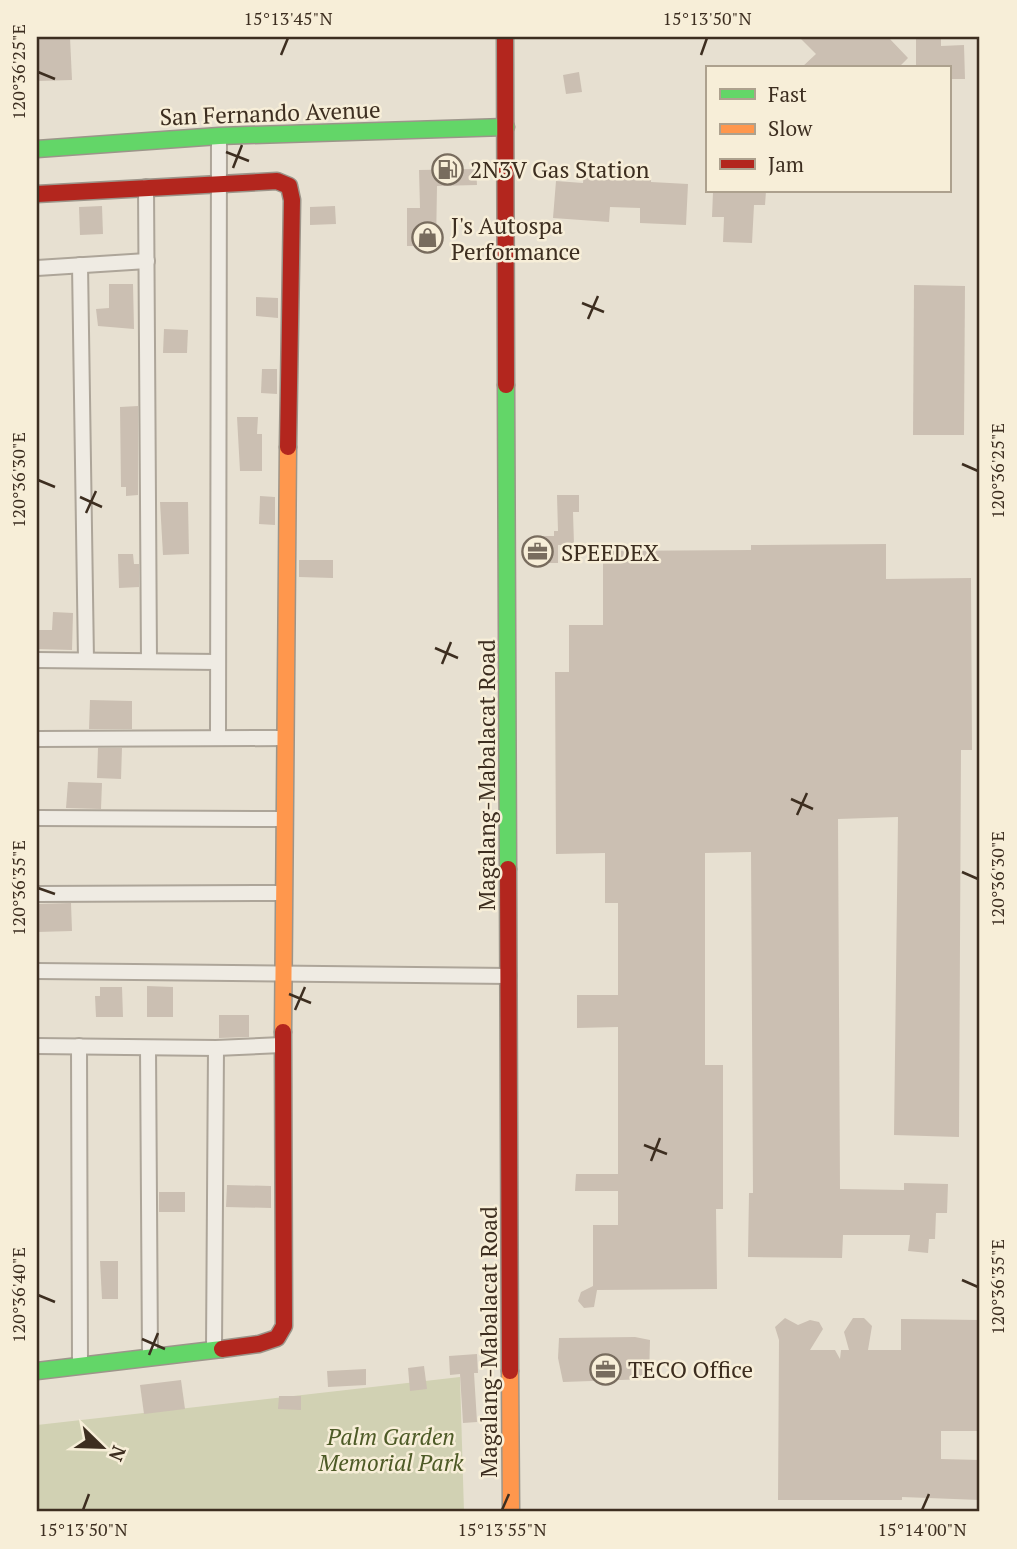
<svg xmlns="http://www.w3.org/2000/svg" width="1017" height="1549" viewBox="0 0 1017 1549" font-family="'PT Serif',serif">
<rect width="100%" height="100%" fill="#e7e0d1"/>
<path fill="#d1d1b3" d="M 460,1377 L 464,1512 L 37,1512 L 37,1425 Z"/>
<g fill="#cbbfb2">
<path d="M 37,37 L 70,37 L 72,80 L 37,81 Z"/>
<path d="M 799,37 L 888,37 L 908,58 L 898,68 L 801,68 L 816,54 Z"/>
<path d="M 916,37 L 941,37 L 941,46 L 964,45 L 965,79 L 949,79 L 949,68 L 916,68 Z"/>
<path d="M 579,72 L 582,92 L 566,94 L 563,75 Z"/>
<path d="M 476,169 L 477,185 L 437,186 L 436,246 L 407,246 L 407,208 L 420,208 L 419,170 Z"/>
<path d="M 584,172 L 651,177 L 651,182 L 688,184 L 686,225 L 640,223 L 640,208 L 610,207 L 609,222 L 553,218 L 556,181 L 583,183 Z"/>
<path d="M 731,191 L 766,191 L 765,205 L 754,205 L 752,243 L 723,242 L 724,217 L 712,217 L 713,192 Z"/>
<path d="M 102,206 L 103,234 L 80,235 L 79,207 Z"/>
<path d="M 335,206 L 336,224 L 310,225 L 310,207 Z"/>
<path d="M 109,284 L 133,284 L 134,329 L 98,326 L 96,309 L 109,308 Z"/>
<path d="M 914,285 L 965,286 L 964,435 L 913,435 Z"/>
<path d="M 256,297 L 278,298 L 278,318 L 256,316 Z"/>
<path d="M 164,329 L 188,330 L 187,353 L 163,353 Z"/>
<path d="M 262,369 L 277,369 L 277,394 L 261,393 Z"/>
<path d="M 138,406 L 138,495 L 126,496 L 126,487 L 121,487 L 120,407 Z"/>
<path d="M 237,417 L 258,417 L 257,434 L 262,434 L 262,471 L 240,471 Z"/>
<path d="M 557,495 L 579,495 L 579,512 L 573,512 L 574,545 L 558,545 L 558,563 L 533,563 L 533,536 L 554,536 L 554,531 L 558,531 Z"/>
<path d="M 260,496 L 275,497 L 275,525 L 259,524 Z"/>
<path d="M 160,502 L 188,502 L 189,554 L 163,555 Z"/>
<path d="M 886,544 L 886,579 L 971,578 L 972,750 L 961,750 L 959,1137 L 894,1135 L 898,817 L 838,819 L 840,1189 L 904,1190 L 904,1183 L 948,1184 L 947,1213 L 936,1213 L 935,1239 L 929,1239 L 928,1253 L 908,1251 L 910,1235 L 843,1235 L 842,1258 L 748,1257 L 749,1193 L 753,1193 L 751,852 L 705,853 L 705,1065 L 723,1065 L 723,1209 L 716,1209 L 717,1289 L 597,1290 L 594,1307 L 584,1308 L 578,1301 L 581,1292 L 593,1286 L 593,1225 L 618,1225 L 618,1191 L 575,1191 L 576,1174 L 618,1174 L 618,1027 L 577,1028 L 577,995 L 618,995 L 618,903 L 605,903 L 605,853 L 556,854 L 555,672 L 569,672 L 569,625 L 603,625 L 603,551 L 751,550 L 751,545 Z"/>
<path d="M 118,554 L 133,554 L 134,564 L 139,564 L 139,587 L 119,588 Z"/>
<path d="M 299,560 L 333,560 L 333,578 L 299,577 Z"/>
<path d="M 53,612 L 73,613 L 72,650 L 37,649 L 37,630 L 52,630 Z"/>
<path d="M 90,700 L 132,701 L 132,729 L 89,729 Z"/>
<path d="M 98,748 L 122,748 L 121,779 L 97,778 Z"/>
<path d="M 68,782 L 102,783 L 101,809 L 66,808 Z"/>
<path d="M 71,903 L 72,931 L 37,932 L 37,904 Z"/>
<path d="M 147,986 L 173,987 L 173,1017 L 147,1017 Z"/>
<path d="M 100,987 L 122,987 L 123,1017 L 96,1017 L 95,996 L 100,996 Z"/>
<path d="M 219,1015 L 249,1015 L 249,1037 L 219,1038 Z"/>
<path d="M 227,1185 L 271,1186 L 271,1208 L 226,1207 Z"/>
<rect x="159" y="1192" width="26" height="20"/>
<path d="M 100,1261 L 118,1261 L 118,1299 L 102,1299 Z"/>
<path d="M 785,1318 L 798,1325 L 810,1320 L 819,1322 L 823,1329 L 810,1350 L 835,1350 L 840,1359 L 841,1350 L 849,1350 L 844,1332 L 853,1318 L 864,1318 L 872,1326 L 868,1350 L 901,1350 L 901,1319 L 980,1320 L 980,1431 L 941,1431 L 941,1459 L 980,1460 L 980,1500 L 902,1497 L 902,1500 L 778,1500 L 779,1340 L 775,1327 Z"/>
<path d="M 635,1337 L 650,1340 L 649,1379 L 563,1382 L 558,1358 L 559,1338 Z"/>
<path d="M 477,1354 L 478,1373 L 474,1373 L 477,1422 L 463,1423 L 460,1374 L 450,1375 L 449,1356 Z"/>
<path d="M 424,1366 L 427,1389 L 410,1391 L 408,1368 Z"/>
<path d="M 366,1369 L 366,1385 L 328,1387 L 327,1371 Z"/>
<path d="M 181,1380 L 185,1409 L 144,1414 L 140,1385 Z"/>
<path d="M 279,1396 L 301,1396 L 301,1410 L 278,1409 Z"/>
</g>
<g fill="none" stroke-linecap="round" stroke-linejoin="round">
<defs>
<g id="street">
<path d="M 146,187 L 149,660"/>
<path d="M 80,265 L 86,660"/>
<path d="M 37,268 L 147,261"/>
<path d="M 37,660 L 218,662"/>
<path d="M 218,738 L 219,136"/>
<path d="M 37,739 L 285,738"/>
<path d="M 37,818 L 284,819"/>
<path d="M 37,894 L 282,893"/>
<path d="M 37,971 L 509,976"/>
<path d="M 37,1046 L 216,1048 L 282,1045"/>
<path d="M 79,1046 L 80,1365"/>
<path d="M 148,1048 L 150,1356"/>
<path d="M 214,1349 L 216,1048"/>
</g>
<g id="fast">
<path d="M 37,149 L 219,136 L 506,127"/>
<path d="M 506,385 L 508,869"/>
<path d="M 37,1371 L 222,1349"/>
</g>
<g id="slow">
<path d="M 283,1032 L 288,447"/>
<path d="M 510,1371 L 511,1512"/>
</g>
<g id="jam">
<path d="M 505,37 L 506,385"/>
<path d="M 37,194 L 277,181 L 289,186 L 292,200 L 288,447"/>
<path d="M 508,869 L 510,1371"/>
<path d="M 222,1349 L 259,1344 L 277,1338 L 284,1326 L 283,1032"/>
</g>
</defs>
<use href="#street" stroke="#ada599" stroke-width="18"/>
<use href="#fast" stroke="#9c958a" stroke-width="19"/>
<use href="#slow" stroke="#9c958a" stroke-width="19"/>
<use href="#jam" stroke="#9c958a" stroke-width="19"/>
<use href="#street" stroke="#efebe3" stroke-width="14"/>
<use href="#fast" stroke="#63d668" stroke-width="16"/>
<use href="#slow" stroke="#ff974d" stroke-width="16"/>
<use href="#jam" stroke="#b3261e" stroke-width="16"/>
</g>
<path fill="none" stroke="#3d2e20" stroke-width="2.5" d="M 281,55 L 288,38M 701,55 L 707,38M 38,72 L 55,79M 226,152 L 249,161M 233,168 L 242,145M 582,303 L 604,312M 588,319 L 598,296M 962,464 L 978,471M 38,480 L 55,487M 80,497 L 102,507M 86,513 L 96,491M 435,648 L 458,658M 442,664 L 451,642M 791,799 L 813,809M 797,815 L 807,793M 962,872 L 978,879M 38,888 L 55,894M 289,994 L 311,1003M 295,1010 L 305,987M 644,1145 L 667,1154M 651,1161 L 660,1138M 962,1280 L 978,1287M 38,1295 L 55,1302M 142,1339 L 165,1349M 149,1355 L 158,1333M 83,1510 L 89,1494M 502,1510 L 509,1494M 922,1510 L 929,1494"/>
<defs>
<symbol id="fuel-ring" viewBox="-11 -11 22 22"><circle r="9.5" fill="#f7eed8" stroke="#786c5e" stroke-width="1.5"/><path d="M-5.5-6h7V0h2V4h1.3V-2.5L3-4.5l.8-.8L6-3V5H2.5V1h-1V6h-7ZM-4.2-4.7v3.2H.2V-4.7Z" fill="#786c5e"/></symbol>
<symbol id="shop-ring" viewBox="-11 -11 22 22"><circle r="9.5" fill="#f7eed8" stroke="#786c5e" stroke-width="1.5"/><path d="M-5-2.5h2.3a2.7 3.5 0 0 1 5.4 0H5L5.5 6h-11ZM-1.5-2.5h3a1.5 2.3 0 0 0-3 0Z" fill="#786c5e"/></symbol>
<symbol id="office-ring" viewBox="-11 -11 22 22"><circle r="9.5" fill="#f7eed8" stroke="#786c5e" stroke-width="1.5"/><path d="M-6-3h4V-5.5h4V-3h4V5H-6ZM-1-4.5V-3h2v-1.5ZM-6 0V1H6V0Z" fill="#786c5e"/></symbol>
</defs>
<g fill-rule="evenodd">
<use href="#fuel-ring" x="430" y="152" width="35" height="35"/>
<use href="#shop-ring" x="410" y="220" width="35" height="35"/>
<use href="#office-ring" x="520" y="534" width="35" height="35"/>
<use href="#office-ring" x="588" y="1352" width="35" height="35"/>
</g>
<g text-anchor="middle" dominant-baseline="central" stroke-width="5" stroke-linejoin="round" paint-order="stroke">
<g font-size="23" fill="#3d2e20" stroke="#f7eed8">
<text transform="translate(270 113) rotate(-2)">San Fernando Avenue</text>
<text transform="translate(486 775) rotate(-90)">Magalang-Mabalacat Road</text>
<text transform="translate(488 1342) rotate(-90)">Magalang-Mabalacat Road</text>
</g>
<g font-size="23" fill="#3d2e20" stroke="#f7eed8" text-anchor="start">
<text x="470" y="169">2N3V Gas Station</text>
<text x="451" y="225">J's Autospa<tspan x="451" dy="26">Performance</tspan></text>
<text x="561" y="552">SPEEDEX</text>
<text x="628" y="1369">TECO Office</text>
</g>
<g font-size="23" font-style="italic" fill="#4d5a26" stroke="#f7eed8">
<text x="391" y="1436">Palm Garden<tspan x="391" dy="26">Memorial Park</tspan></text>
</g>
</g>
<rect width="1017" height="1549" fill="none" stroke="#f7eed8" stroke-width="77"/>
<rect x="706" y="66" width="245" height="126" fill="#f7eed8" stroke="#ada18e" stroke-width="2"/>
<rect x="720" y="89" width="35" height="10" fill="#63d668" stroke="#ada18e" stroke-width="2"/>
<text x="768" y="102" font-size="21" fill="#3d2e20">Fast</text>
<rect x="720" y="124" width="35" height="10" fill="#ff974d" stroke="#ada18e" stroke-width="2"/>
<text x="768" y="136" font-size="21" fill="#3d2e20">Slow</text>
<rect x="720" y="159" width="35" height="10" fill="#b3261e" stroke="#ada18e" stroke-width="2"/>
<text x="768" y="172" font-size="21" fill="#3d2e20">Jam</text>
<g transform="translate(102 1447) rotate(113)" stroke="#f7eed8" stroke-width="5" paint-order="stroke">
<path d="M0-5L12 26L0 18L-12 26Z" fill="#3d2e20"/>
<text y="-10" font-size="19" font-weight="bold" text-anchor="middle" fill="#3d2e20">N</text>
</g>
<rect x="38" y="38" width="940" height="1472" fill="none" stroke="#3d2e20" stroke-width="2.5"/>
<g font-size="18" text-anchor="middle" fill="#3d2e20">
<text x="288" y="25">15°13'45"N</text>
<text x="707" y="25">15°13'50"N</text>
<text transform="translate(19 72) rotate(-90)" y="6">120°36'25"E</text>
<text transform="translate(998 471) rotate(-90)" y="6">120°36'25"E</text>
<text transform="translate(19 480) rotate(-90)" y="6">120°36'30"E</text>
<text transform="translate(998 879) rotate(-90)" y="6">120°36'30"E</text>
<text transform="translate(19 888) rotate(-90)" y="6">120°36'35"E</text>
<text transform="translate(998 1287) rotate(-90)" y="6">120°36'35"E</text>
<text transform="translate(19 1295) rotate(-90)" y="6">120°36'40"E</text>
<text x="83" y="1536">15°13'50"N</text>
<text x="502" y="1536">15°13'55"N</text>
<text x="922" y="1536">15°14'00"N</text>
</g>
</svg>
